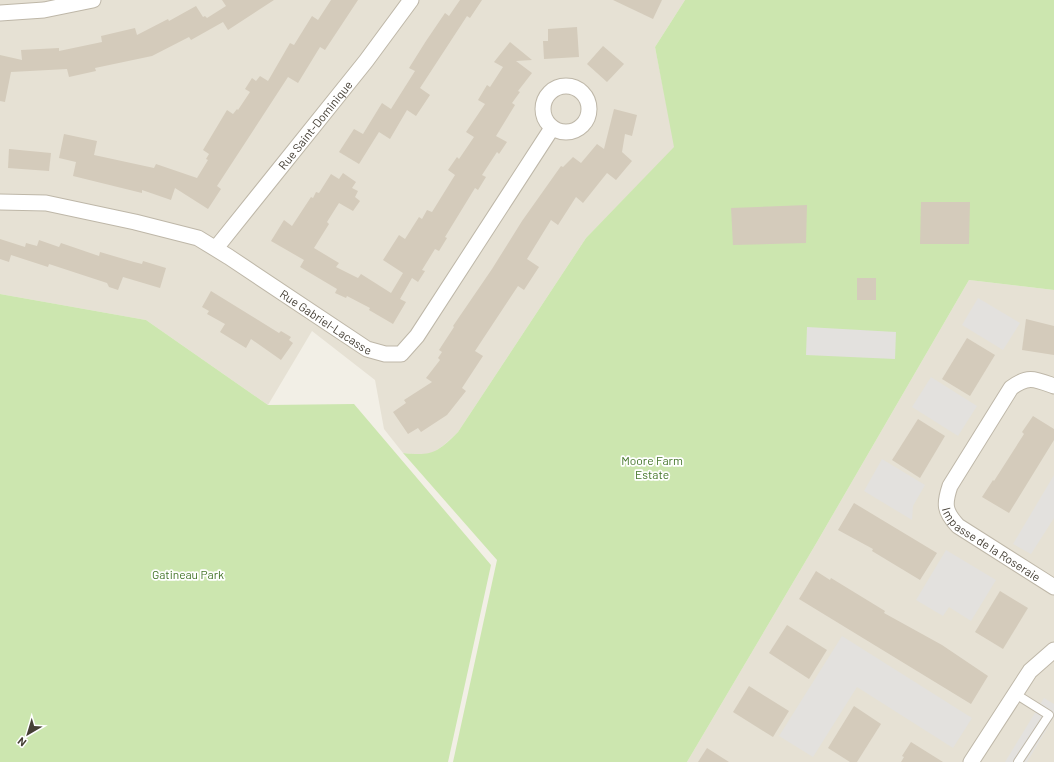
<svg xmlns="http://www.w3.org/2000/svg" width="1054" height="762" viewBox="0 0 1054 762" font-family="Barlow,sans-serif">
<rect width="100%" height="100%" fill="#f2efe6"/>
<g fill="#e6e1d4">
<path d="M 0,0 L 685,0 L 655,47 L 675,147 L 586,238 L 458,432 L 444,445 L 434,452 L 423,455 L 403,453 L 384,429 L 375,380 L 312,331 L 268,405 L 146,320 L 0,294 Z"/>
<path d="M 969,280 L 1054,290 L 1054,762 L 687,762 L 817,542 Z"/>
</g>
<g fill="#cce6af">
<path d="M 685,0 L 1054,0 L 1054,290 L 969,280 L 817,542 L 687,762 L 453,762 L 497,560 L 403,453 C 432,456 437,453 458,432 L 586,238 L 674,147 L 655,47 Z"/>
<path d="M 0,294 L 146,320 L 268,405 L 354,404 L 491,565 L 448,762 L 0,762 Z"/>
</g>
<g fill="#e3e1de">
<path d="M 978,298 L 1020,323 L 1003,350 L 962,325 Z"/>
<path d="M 807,327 L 896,332 L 895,359 L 806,355 Z"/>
<path d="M 931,377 L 977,406 L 958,436 L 912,407 Z"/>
<path d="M 882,459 L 925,485 L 913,506 L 912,520 L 864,491 Z"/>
<path d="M 1054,475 L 1054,518 L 1031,554 L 1013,544 Z"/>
<path d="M 946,550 L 996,580 L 971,621 L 949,607 L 943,616 L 916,600 Z"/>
<path d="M 842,636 L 972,718 L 953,748 L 857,687 L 813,757 L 779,736 Z"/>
<path d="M 1044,698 L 1054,704 L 1054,717 L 1027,762 L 1005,762 Z"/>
</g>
<g fill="#d4cbbb">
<path d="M 222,0 L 274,0 L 228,30 L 223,22 L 191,40 L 189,37 L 152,56 L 95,68 L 96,71 L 69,77 L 67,69 L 11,72 L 5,102 L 0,101 L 0,55 L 22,60 L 21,50 L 59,48 L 59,51 L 102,42 L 101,36 L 135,28 L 137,35 L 168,19 L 169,21 L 196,6 L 203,17 L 205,16 L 207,18 L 226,6 Z"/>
<path d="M 331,0 L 358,0 L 325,50 L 320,47 L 298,83 L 288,77 L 217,186 L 221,189 L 208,209 L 175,188 L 171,200 L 142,190 L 142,193 L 73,176 L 76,162 L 59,158 L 64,134 L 97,141 L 94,155 L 154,168 L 156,164 L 197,178 L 208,160 L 206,159 L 209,154 L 203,150 L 227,110 L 233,114 L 237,109 L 238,110 L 250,92 L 245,89 L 252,78 L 256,81 L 260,76 L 268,81 L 290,43 L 294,45 L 312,16 L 318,20 Z"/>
<path d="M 460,0 L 482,0 L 470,18 L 467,16 L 420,88 L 430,95 L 416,116 L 407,110 L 390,139 L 379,132 L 359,164 L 339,152 L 354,129 L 363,134 L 382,103 L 391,109 L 415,71 L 409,68 L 426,41 L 445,13 L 449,16 Z"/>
<path d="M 613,0 L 662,0 L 653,19 Z"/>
<path d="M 577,27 L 579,57 L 544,59 L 543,41 L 548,41 L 548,29 Z"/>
<path d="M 510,42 L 532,60 L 516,61 L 532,73 L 518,91 L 520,92 L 512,103 L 515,105 L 496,136 L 507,142 L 499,154 L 497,152 L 482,175 L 486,177 L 478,190 L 475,188 L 445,237 L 447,238 L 439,251 L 435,249 L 422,270 L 425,271 L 418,282 L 412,278 L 400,299 L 406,302 L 393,324 L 369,310 L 370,308 L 347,296 L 346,298 L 335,293 L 337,289 L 300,267 L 304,260 L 271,241 L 284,220 L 292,226 L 311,197 L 313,198 L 316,192 L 319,193 L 331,174 L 339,179 L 343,173 L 356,182 L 352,188 L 358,191 L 355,197 L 360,201 L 353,211 L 339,203 L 327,222 L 329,224 L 314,248 L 339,263 L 336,267 L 358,278 L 361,274 L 391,293 L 403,273 L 383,260 L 399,235 L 405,239 L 419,217 L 422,219 L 427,210 L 432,212 L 455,175 L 448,170 L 457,157 L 459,159 L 474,137 L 466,132 L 485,104 L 478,100 L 487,85 L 490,87 L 503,67 L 494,62 Z"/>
<path d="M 603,46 L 624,64 L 607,82 L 587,64 Z"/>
<path d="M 614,109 L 637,115 L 632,136 L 625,134 L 622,152 L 632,161 L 616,180 L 607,173 L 583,203 L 576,197 L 558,225 L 551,220 L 527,259 L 539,267 L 524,290 L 518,286 L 475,351 L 483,356 L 462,388 L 466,391 L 447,415 L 421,432 L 418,428 L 408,434 L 393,412 L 406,403 L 404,400 L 432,382 L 426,378 L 440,360 L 438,358 L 442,352 L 439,350 L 454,327 L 453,326 L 492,269 L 522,221 L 561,166 L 563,167 L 573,157 L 581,163 L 597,144 L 604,149 Z"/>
<path d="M 9,149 L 51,153 L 49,171 L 8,168 Z"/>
<path d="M 921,202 L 970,202 L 969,244 L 920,244 Z"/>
<path d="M 807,205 L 806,243 L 733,245 L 731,208 Z"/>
<path d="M 0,239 L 25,247 L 26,243 L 37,246 L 39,240 L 59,247 L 61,243 L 99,256 L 100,252 L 134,262 L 142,264 L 143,261 L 166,268 L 160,288 L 123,277 L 118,290 L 109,287 L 107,283 L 49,264 L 48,267 L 11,255 L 9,262 L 0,259 Z"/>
<rect x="857" y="278" width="19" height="22"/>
<path d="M 211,291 L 279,333 L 281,331 L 291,337 L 289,340 L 293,343 L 281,360 L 251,339 L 246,348 L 220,332 L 225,324 L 207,314 L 209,311 L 202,307 Z"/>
<path d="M 1026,319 L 1054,326 L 1054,355 L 1022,350 Z"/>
<path d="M 967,338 L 995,355 L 970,396 L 942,379 Z"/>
<path d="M 1033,416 L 1054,429 L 1054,440 L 1009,513 L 982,497 L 993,480 L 994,481 L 1024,434 L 1022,432 Z"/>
<path d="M 918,419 L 945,436 L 920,478 L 892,460 Z"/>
<path d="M 854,503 L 937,553 L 920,580 L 872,551 L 873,549 L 838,530 Z"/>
<path d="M 816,571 L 830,580 L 831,578 L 885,611 L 884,613 L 942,645 L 988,676 L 971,704 L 799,599 Z"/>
<path d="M 1000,591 L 1028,608 L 1003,649 L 975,632 Z"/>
<path d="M 787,625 L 827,650 L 809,679 L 769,653 Z"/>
<path d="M 749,686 L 789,711 L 773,737 L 733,712 Z"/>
<path d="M 854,706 L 881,724 L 857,762 L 850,762 L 828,748 Z"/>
<path d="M 911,742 L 943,762 L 901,762 L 904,757 L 902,756 Z"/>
<path d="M 707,748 L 729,762 L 698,762 Z"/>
</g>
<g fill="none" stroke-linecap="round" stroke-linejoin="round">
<defs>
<path id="service" d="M 1014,693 L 1049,715 L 1018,762"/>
<g id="minor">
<path d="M 0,13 L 44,10 L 93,0"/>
<circle cx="566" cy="109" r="23"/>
<path id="s1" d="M 0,202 L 46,203 L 135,222 L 198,238 L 229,257 L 367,349 L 385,354 L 401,354 L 417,336 L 552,128"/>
<path id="s2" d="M 216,248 L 366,61 L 411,0"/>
<path id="s3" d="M 1054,386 C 1035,379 1028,375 1011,388 L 950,486 C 944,504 944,511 958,526 L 1054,587"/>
<path d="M 971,762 L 1030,671 L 1054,650"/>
</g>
</defs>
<use href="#service" stroke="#beb7a8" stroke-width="10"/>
<use href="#minor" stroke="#beb7a8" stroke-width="17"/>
<use href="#service" stroke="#fff" stroke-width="8"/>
<use href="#minor" stroke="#fff" stroke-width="15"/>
</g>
<g text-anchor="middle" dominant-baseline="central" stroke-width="3.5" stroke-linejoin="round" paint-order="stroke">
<g font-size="12" fill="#453f35" stroke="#fff">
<text stroke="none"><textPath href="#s2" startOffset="158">Rue Saint-Dominique</textPath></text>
<text stroke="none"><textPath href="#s1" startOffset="355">Rue Gabriel-Lacasse</textPath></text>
<text stroke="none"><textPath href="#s3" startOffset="243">Impasse de la Roseraie</textPath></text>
</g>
<g font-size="12" fill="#44752a" stroke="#fff">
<text x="652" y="460">Moore Farm<tspan x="652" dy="14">Estate</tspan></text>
<text x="188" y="574">Gatineau Park</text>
</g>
</g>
<g transform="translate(28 734) rotate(218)" stroke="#ffffff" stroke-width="3" paint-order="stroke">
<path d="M0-3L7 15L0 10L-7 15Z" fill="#453f35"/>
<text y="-6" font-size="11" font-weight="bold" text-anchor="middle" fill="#453f35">N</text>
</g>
</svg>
